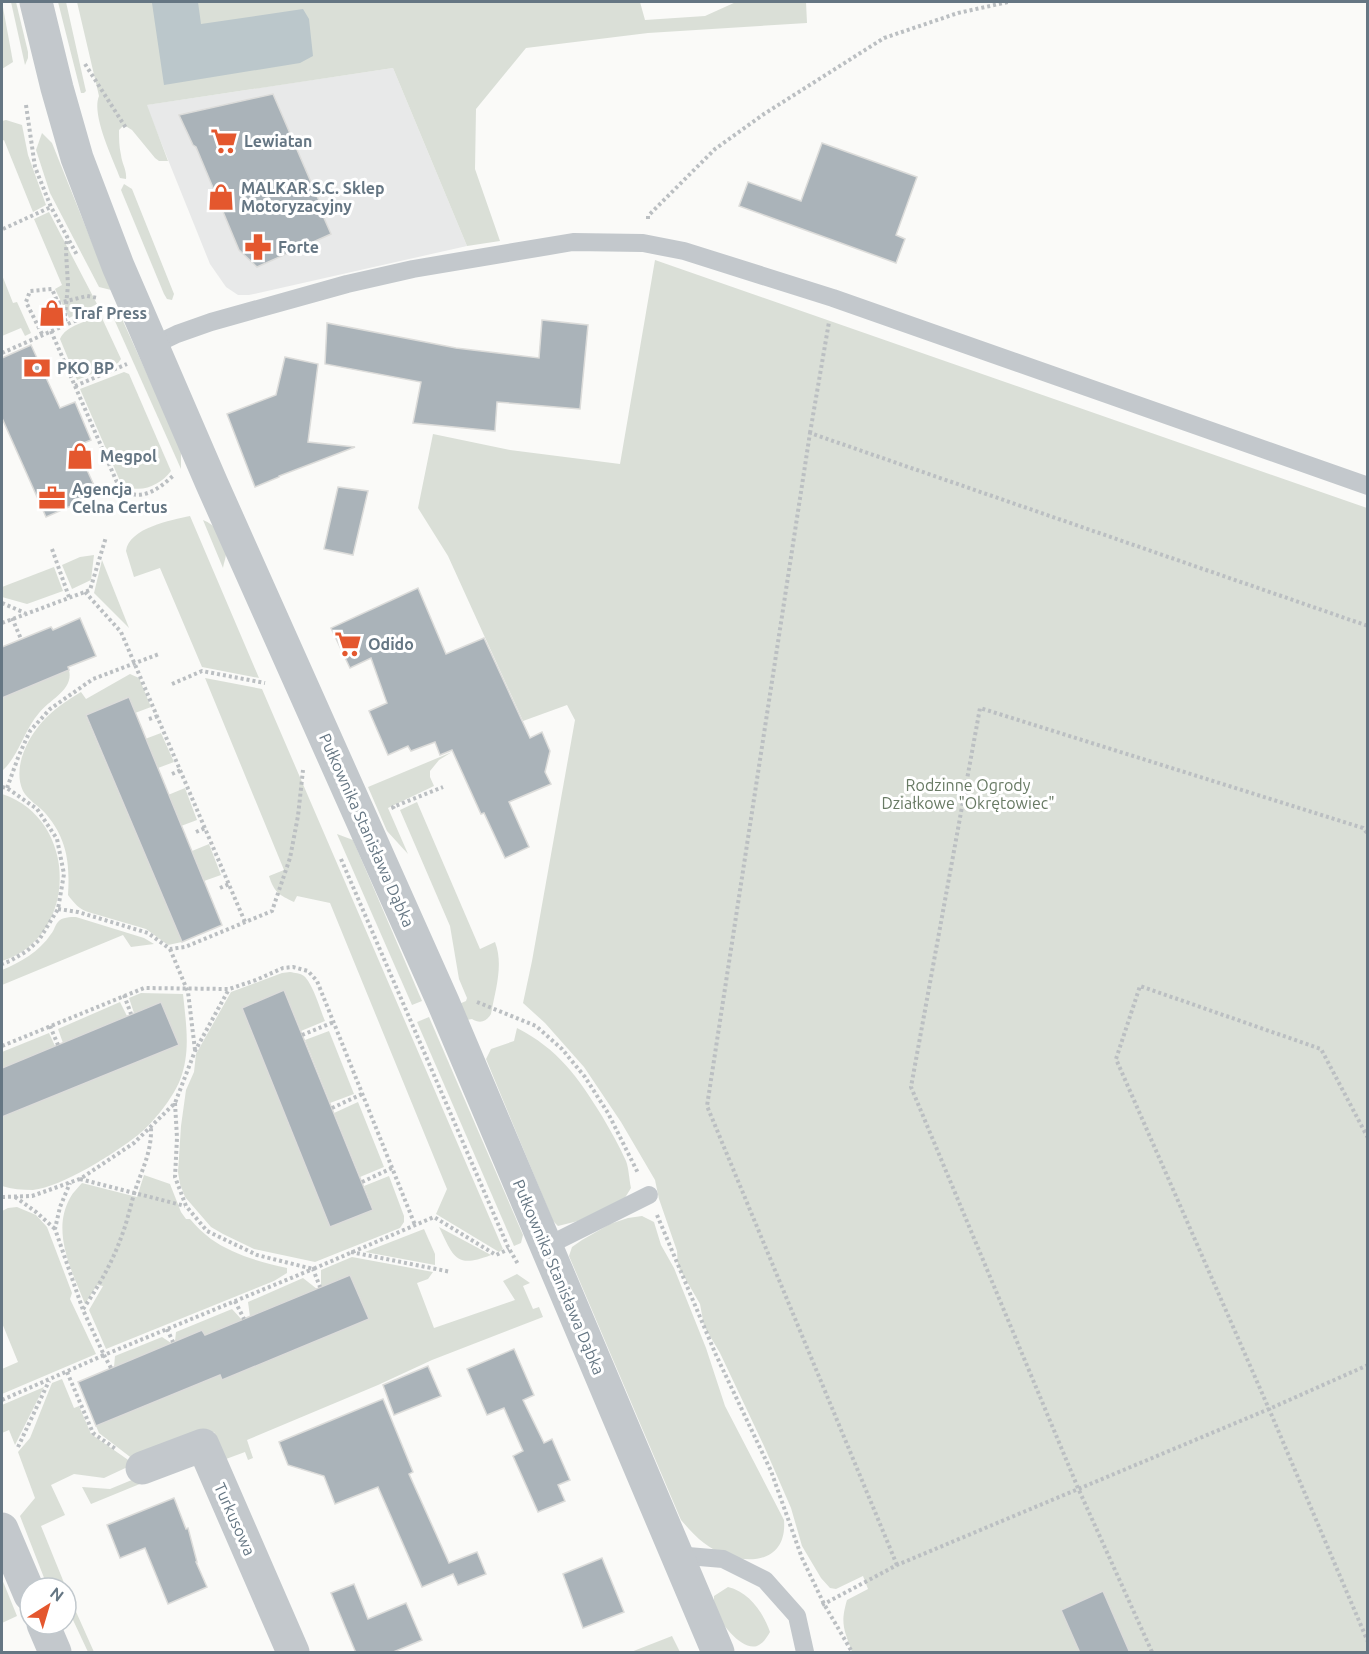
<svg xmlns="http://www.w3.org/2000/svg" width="1369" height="1654" viewBox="0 0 1369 1654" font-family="Ubuntu,sans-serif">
<rect width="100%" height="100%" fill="#fafaf8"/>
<path fill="#e8e9e9" d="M 393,68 L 467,246 L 249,295 L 238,295 L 226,287 L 210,264 L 146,105 Z"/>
<g fill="#dadfd7">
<path d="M 2,2 L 13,62 L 2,69 Z"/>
<path d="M 11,2 L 16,2 L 28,52 L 28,58 L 25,65 Z"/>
<path d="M 58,2 L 66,2 L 85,87 L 86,91 L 84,93 L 81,93 Z"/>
<path d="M 77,2 L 640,2 L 645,20 L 705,16 L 736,2 L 806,2 L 807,23 L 648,33 L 526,48 L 476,109 L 475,169 L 500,241 L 467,246 L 393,68 L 147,105 L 168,161 L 159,161 L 155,158 L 132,130 L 124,125 L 119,130 C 119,138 119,147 121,155 C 122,164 127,170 126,179 L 120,178 C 113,159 91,115 99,96 Z"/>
<path d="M 6,120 L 22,125 L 28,155 L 46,205 L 33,212 L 4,140 L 2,141 L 2,121 Z"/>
<path d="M 42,133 L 52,143 L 111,290 L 99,287 L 50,193 L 36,150 Z"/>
<path d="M 124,184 L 132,189 L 174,294 L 172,300 L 167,299 L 164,294 L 121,190 Z"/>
<path d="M 49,212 L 97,304 L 69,318 L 55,289 L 62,285 L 34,219 Z"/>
<path d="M 655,260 L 1367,508 L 1367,1652 L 852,1652 C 844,1629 840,1624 847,1600 L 868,1589 L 863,1576 L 836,1589 L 830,1588 L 821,1578 L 802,1546 L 791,1508 L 764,1446 L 720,1353 L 704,1326 L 700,1304 L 678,1266 L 677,1251 L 659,1199 L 655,1180 L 621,1122 L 584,1067 L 545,1023 L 523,1003 L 532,961 L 575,720 L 567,705 L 523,721 L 448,556 L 418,508 L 433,434 L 510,450 L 620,464 Z"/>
<path d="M 2,275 L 13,303 L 17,302 L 31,333 L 25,336 L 21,328 L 2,336 Z"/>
<path d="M 117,308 L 178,442 L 181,452 L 181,469 L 114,319 Z"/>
<path d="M 101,316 L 121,359 L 118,363 L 77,380 L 60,339 C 66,325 88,321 101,316 Z"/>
<path d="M 124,372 L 129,374 L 171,471 C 160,486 135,497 120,481 L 80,389 Z"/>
<path d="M 190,516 L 259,678 L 202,667 L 160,568 L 134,577 L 126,551 C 129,528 171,520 190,516 Z"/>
<path d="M 203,520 C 215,525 225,535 226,549 C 227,555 224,562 223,568 Z"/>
<path d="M 94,555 L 91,580 L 72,589 L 62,565 L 80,557 Z"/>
<path d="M 102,560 L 129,628 L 94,593 Z"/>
<path d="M 54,567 L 63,591 L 27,604 L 2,597 L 2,587 Z"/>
<path d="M 69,670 C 74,690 50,699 39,713 C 24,730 19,756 2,771 L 2,698 Z"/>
<path d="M 130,674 L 139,678 L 151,707 L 135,713 L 128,697 L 86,716 L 182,942 L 168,945 L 146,929 L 88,912 C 79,909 74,903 68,895 C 70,863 67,839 46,814 C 39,806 28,800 23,791 C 12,767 28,737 44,720 C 55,708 68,700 81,692 L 86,699 Z"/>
<path d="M 205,678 L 262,689 L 503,1249 L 499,1252 L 436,1214 L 447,1189 L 330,903 L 297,896 L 294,902 C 279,895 274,892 269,876 L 284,870 Z"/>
<path d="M 161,733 L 174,762 L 158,768 L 145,739 Z"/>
<path d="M 452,752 L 439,760 L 430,771 L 430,777 L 434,786 L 388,808 L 408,854 L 387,831 L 368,787 Z"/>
<path d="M 185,788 L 197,820 L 181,826 L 168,795 Z"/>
<path d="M 2,794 C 79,819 79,937 2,961 Z"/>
<path d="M 417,802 L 480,949 L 495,942 C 504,965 495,991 491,1014 C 486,1022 480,1024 472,1019 L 466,1020 L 459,1004 L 466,1001 L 467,998 L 459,979 L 450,926 L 400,810 Z"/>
<path d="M 337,834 L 353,840 L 422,1001 L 412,1005 Z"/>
<path d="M 209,844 L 221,875 L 204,881 L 192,851 Z"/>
<path d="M 76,917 L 144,938 L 154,944 L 131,947 L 123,935 L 2,985 L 2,970 C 21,962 39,952 51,934 C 54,931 55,925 58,922 C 62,917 70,917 76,917 Z"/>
<path d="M 290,972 C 295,973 300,973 304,976 C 313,984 320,1009 325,1021 L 301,1031 L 284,991 L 242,1008 L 330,1227 L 373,1210 L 364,1186 L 389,1176 L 404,1216 L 404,1222 L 400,1228 L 315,1262 L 254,1249 L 223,1234 L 211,1227 L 185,1197 L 180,1184 L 178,1172 L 181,1126 L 186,1090 L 194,1072 L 196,1054 L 231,992 L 282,973 Z"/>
<path d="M 141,993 L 183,994 C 186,1024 191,1052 180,1080 C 173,1098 153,1123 138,1135 C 115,1153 62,1187 33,1190 C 22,1190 12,1189 2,1186 L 2,1117 L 179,1045 L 161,1002 L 134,1013 L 129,998 Z"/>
<path d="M 120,1002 L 127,1016 L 63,1043 L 58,1029 Z"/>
<path d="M 429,1017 L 523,1235 L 521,1243 L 514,1246 L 417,1022 Z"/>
<path d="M 517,1028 C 558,1049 578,1077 602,1116 C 610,1130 619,1145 626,1161 C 629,1169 629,1179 631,1188 L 623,1201 L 578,1221 L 558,1226 L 553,1221 L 486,1059 L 491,1049 L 514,1041 Z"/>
<path d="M 329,1031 L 354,1094 L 330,1103 L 305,1040 Z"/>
<path d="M 49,1033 L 55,1046 L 2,1068 L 2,1052 Z"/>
<path d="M 358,1102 L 384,1167 L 360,1177 L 334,1113 Z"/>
<path d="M 144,1175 L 170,1184 L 181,1212 L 186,1219 L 190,1219 C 196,1226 203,1233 211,1239 C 232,1254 262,1263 287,1268 L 287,1273 L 274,1281 L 106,1349 L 89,1310 L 103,1286 L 97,1285 L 85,1304 C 72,1271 51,1232 70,1198 C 73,1192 78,1188 82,1183 L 137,1197 Z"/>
<path d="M 17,1207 L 36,1215 L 47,1227 L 72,1293 L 70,1299 L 96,1354 L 2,1394 L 2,1369 L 18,1362 L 2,1323 L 2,1211 L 8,1208 Z"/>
<path d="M 642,1216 L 654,1222 L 661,1245 L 674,1268 L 706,1348 L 725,1406 L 784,1520 C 788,1570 733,1566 704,1543 C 696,1537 688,1528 681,1520 L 569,1256 L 572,1247 L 582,1240 L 610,1224 L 628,1218 Z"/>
<path d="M 439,1227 L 491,1255 C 455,1269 454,1257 439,1227 Z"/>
<path d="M 424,1229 L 435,1254 L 435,1265 L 365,1252 Z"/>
<path d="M 352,1257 L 433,1272 L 428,1279 L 417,1283 L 434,1328 L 515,1300 L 503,1281 L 517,1274 L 530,1283 L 523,1286 L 533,1309 L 539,1307 L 543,1317 L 432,1360 L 378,1385 L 247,1440 L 253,1458 L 248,1460 L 245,1452 L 226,1459 L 214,1432 L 138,1463 L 99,1433 L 96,1426 L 220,1375 L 222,1380 L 350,1275 L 321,1287 L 321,1270 Z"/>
<path d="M 303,1278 L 317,1289 L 250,1317 L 248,1302 Z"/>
<path d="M 232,1309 L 242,1320 L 205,1335 L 202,1330 L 175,1341 L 176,1332 Z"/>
<path d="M 162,1337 L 171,1343 L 114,1367 L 115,1356 Z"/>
<path d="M 62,1379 L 74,1408 L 79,1406 L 91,1434 L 134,1464 L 104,1478 L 74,1474 L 51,1485 L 65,1515 L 41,1526 L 73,1605 L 94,1652 L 88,1652 L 66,1605 L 66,1588 L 48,1588 L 20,1516 L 35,1498 L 18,1452 L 30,1438 L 52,1383 Z"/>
<path d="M 44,1387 L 15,1445 L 9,1430 L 2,1433 L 2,1405 Z"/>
<path d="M 185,1458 L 186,1465 L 91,1504 L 82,1487 L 110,1489 Z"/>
<path d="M 2,1579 L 17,1616 L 2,1623 Z"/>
<path d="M 728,1587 C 749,1592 763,1612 770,1632 C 767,1637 763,1644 757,1646 C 742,1651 720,1623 715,1610 C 714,1606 714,1600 714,1596 Z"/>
<path d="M 672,1636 L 680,1652 L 631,1652 Z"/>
</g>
<path fill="#bbc7cb" d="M 165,2 L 198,2 L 201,24 L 303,9 L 309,19 L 313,56 L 300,63 L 164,85 L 152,3 Z"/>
<g fill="#aab3b9" stroke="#dcdcda" stroke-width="1.5">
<path d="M 273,94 L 323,210 L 321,211 L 331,234 L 257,267 L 239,250 L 196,147 L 193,145 L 179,115 Z"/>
<path d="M 822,143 L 917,177 L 896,235 L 905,239 L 896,263 L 739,206 L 748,182 L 801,201 Z"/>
<path d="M 542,320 L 588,325 L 580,409 L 497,402 L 495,431 L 413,423 L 421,382 L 325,364 L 327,323 L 456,348 L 539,358 Z"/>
<path d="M 31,345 L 60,408 L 75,402 L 91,440 L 76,446 L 98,494 L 46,517 L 2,418 L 2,358 Z"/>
<path d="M 285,357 L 318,364 L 308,442 L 355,447 L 279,476 L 279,477 L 255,487 L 227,414 L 276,395 Z"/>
<path d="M 338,487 L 368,491 L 353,555 L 324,549 Z"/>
<path d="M 418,588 L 446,654 L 484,638 L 530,738 L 542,732 L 550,751 L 545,772 L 551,784 L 509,802 L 529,847 L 505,858 L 484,813 L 481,814 L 452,750 L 440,755 L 435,742 L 411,751 L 408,746 L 388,755 L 369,711 L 387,703 L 371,658 L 350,668 L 331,628 Z"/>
<path d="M 80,618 L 96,656 L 68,667 L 69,670 L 2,698 L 2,647 L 51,627 L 53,630 Z"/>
<path d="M 129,697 L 222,925 L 182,942 L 86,715 Z"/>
<path d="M 284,990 L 373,1210 L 330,1227 L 242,1008 Z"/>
<path d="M 161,1002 L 179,1045 L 2,1117 L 2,1068 Z"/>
<path d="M 350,1275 L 369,1319 L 222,1380 L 220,1375 L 96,1426 L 78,1382 L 202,1330 L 205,1335 Z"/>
<path d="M 514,1349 L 534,1395 L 523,1400 L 544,1443 L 552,1439 L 570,1480 L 558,1485 L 565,1501 L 538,1512 L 513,1456 L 523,1451 L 504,1408 L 487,1415 L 467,1369 Z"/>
<path d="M 428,1366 L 441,1396 L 394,1415 L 383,1385 Z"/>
<path d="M 383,1399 L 413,1472 L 409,1474 L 449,1563 L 477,1552 L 486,1574 L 458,1585 L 453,1574 L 422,1587 L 378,1487 L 335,1504 L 324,1476 L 288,1465 L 279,1442 Z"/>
<path d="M 174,1498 L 186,1529 L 188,1528 L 197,1562 L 196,1562 L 207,1587 L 168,1604 L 145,1548 L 120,1558 L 107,1525 Z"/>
<path d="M 602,1558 L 624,1612 L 583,1628 L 563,1574 Z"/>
<path d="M 354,1584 L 368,1619 L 406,1603 L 422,1640 L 391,1653 L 356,1653 L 331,1593 Z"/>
<path d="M 1103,1591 L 1130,1653 L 1080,1653 L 1061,1610 Z"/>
</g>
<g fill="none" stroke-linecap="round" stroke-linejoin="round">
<g stroke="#bbbfc2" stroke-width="4" stroke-dasharray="3 3" stroke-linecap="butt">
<path d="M 85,64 L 126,128"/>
<path d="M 26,105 L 35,167 L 51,207 L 77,255"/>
<path d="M 648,219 L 648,216 L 715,149 L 764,114 L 884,38 L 958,13 L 1008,2"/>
<path d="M 3,229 L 51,207"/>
<path d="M 58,303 L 87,296 L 98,298"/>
<path d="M 65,316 L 68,285 L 66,252 L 67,237"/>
<path d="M 51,331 L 119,487 C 123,489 127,493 132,494 C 148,498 163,485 174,475"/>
<path d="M 42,334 L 26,302 L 30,291 L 52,289 L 67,324"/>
<path d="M 2,353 L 104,308"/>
<path d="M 75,386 L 127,364"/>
<path d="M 810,433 L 829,322"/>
<path d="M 52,549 L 69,597"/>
<path d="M 85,592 L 121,632 L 245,922"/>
<path d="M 2,603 L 25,613"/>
<path d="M 12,618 L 21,639"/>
<path d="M 2,623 L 90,590 L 106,537"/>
<path d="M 172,684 L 202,671 L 265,683"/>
<path d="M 149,719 L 158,716"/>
<path d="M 172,774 L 181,770"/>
<path d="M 2,787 L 7,788 L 37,809 L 57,839 L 64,874 L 58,909 L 39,940 L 27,951 L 10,961 L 2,964"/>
<path d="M 7,788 L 19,755 L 30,731 L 50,709 L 93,679 L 159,654"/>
<path d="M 394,809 L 393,807 L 443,787"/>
<path d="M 196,832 L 205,828"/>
<path d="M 341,859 L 508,1247 L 518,1264"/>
<path d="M 220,888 L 229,884"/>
<path d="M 58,909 L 78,912 L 148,933 L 170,949 L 185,947 L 272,911 L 290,858 L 298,816 L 303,770"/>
<path d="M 170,949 L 188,992 L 195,1050"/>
<path d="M 124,995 L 131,1014"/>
<path d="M 477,1002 L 536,1026 L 562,1049 L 585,1077 L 608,1113 L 638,1173"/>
<path d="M 50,1026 L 58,1045"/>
<path d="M 302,1035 L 334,1022"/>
<path d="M 2,1046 L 144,988 L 229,989 L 256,980 L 283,968 L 293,967 L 308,971 L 317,981 L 415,1225"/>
<path d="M 175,1103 L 177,1138 L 175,1177 L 186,1206 L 207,1231 L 257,1255 L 313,1269 L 434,1217 L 496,1255 L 509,1249"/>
<path d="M 332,1108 L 362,1094"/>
<path d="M 1368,1138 L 1321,1049 L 1140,986 L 1116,1059 L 1269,1409 L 1368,1642"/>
<path d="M 80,1179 L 185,1206"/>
<path d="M 362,1182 L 392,1168"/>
<path d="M 2,1197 L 32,1196 L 80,1179 L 134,1143 L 175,1103 L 195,1051 L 229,989"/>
<path d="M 15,1197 L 36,1212 L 55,1229"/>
<path d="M 657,1215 L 716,1355 L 771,1471 L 802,1558 L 824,1604 L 852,1652"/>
<path d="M 351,1252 L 451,1272"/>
<path d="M 235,1301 L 244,1319"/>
<path d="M 83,1309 C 99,1286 113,1261 122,1235 C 127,1222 130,1208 134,1194 C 141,1171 152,1153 151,1127"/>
<path d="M 167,1329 L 173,1342"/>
<path d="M 111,1368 L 104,1355 L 313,1269 L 320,1287"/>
<path d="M 67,1372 L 93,1433 L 117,1450"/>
<path d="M 2,1400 L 104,1355 L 83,1310 L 55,1229 L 60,1207 L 70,1183"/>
<path d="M 18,1447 L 49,1381"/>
<path d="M 897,1565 L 707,1106 L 810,433 L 1368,626"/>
<path d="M 822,1605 L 897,1565 L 1269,1409 L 1368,1365"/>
<path d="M 1152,1652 L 1078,1488 L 911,1087 L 980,708 L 1363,828 L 1368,834"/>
</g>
<g stroke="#c3c8cc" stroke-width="18">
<path d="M 152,346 L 177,334 L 211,322 L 347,284 L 413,269 L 573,242 L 643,243 L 684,251 L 833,298 L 1368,486"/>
<path d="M 547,1246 L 649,1195"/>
<path d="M 676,1555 L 723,1559 L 765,1580 L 797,1616 L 805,1652"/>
</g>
<g stroke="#c3c8cc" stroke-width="33">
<path d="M 142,1468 L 203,1445 L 293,1652"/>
<path d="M 2,1529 L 30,1595"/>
<path d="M 43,1624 L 55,1652"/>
</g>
<path stroke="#c3c8cc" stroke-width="33" d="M 36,2 L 57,88 L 77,158 L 118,266 L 212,484 L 443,1002 L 718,1652"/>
</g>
<defs>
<symbol id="supermarket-bare" viewBox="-9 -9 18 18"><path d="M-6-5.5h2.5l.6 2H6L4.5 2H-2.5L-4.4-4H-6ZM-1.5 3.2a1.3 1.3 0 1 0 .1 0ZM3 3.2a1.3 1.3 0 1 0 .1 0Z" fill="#e4572e" stroke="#fff" stroke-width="2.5" paint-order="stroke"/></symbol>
<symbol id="shop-bare" viewBox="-9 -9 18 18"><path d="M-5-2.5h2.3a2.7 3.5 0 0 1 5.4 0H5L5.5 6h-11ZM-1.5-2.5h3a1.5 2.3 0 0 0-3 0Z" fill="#e4572e" stroke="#fff" stroke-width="2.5" paint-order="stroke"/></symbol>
<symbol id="pharmacy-bare" viewBox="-9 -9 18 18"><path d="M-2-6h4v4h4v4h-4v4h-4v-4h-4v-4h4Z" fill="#e4572e" stroke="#fff" stroke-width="2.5" paint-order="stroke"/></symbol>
<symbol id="bank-bare" viewBox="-9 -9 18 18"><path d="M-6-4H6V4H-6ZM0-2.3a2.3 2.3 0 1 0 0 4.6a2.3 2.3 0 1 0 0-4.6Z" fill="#e4572e" stroke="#fff" stroke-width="2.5" paint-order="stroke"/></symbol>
<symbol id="office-bare" viewBox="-9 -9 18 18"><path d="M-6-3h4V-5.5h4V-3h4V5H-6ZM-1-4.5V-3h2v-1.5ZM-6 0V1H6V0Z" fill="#e4572e" stroke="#fff" stroke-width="2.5" paint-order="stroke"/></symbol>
</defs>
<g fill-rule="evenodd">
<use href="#supermarket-bare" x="205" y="122" width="38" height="38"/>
<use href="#shop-bare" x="202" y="178" width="38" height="38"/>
<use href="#pharmacy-bare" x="239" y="228" width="38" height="38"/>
<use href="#shop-bare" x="33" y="294" width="38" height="38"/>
<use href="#bank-bare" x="18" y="349" width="38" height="38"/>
<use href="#shop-bare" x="61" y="437" width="38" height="38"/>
<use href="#office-bare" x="33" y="479" width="38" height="38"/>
<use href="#supermarket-bare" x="329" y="625" width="38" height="38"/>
</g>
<g text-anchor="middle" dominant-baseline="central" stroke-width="6" stroke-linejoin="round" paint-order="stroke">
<g font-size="16" font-weight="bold" fill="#657683" stroke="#fff" text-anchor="start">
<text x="244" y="141">Lewiatan</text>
<text x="241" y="188">MALKAR S.C. Sklep<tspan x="241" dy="18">Motoryzacyjny</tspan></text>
<text x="278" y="247">Forte</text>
<text x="72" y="313">Traf Press</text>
<text x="57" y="368">PKO BP</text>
<text x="100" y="456">Megpol</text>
<text x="72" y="489">Agencja<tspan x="72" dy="18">Celna Certus</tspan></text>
<text x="368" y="644">Odido</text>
</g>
<g font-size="16" fill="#687a64" stroke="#fff">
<text x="968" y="785">Rodzinne Ogrody<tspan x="968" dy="18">Działkowe "Okrętowiec"</tspan></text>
</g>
<g font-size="16" fill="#657683" stroke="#fff">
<text transform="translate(367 830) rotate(66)">Pułkownika Stanisława Dąbka</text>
<text transform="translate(559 1277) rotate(67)">Pułkownika Stanisława Dąbka</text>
<text transform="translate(235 1519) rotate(66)">Turkusowa</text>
</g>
</g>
<rect width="1369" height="1654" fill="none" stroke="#657683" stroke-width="6"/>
<g transform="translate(48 1606) rotate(37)"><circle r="28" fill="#ffffff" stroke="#c1c8cd" stroke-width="1.5"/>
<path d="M0-4.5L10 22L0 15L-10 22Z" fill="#e4572e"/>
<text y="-9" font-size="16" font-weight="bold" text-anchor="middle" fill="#657683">N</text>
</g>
</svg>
